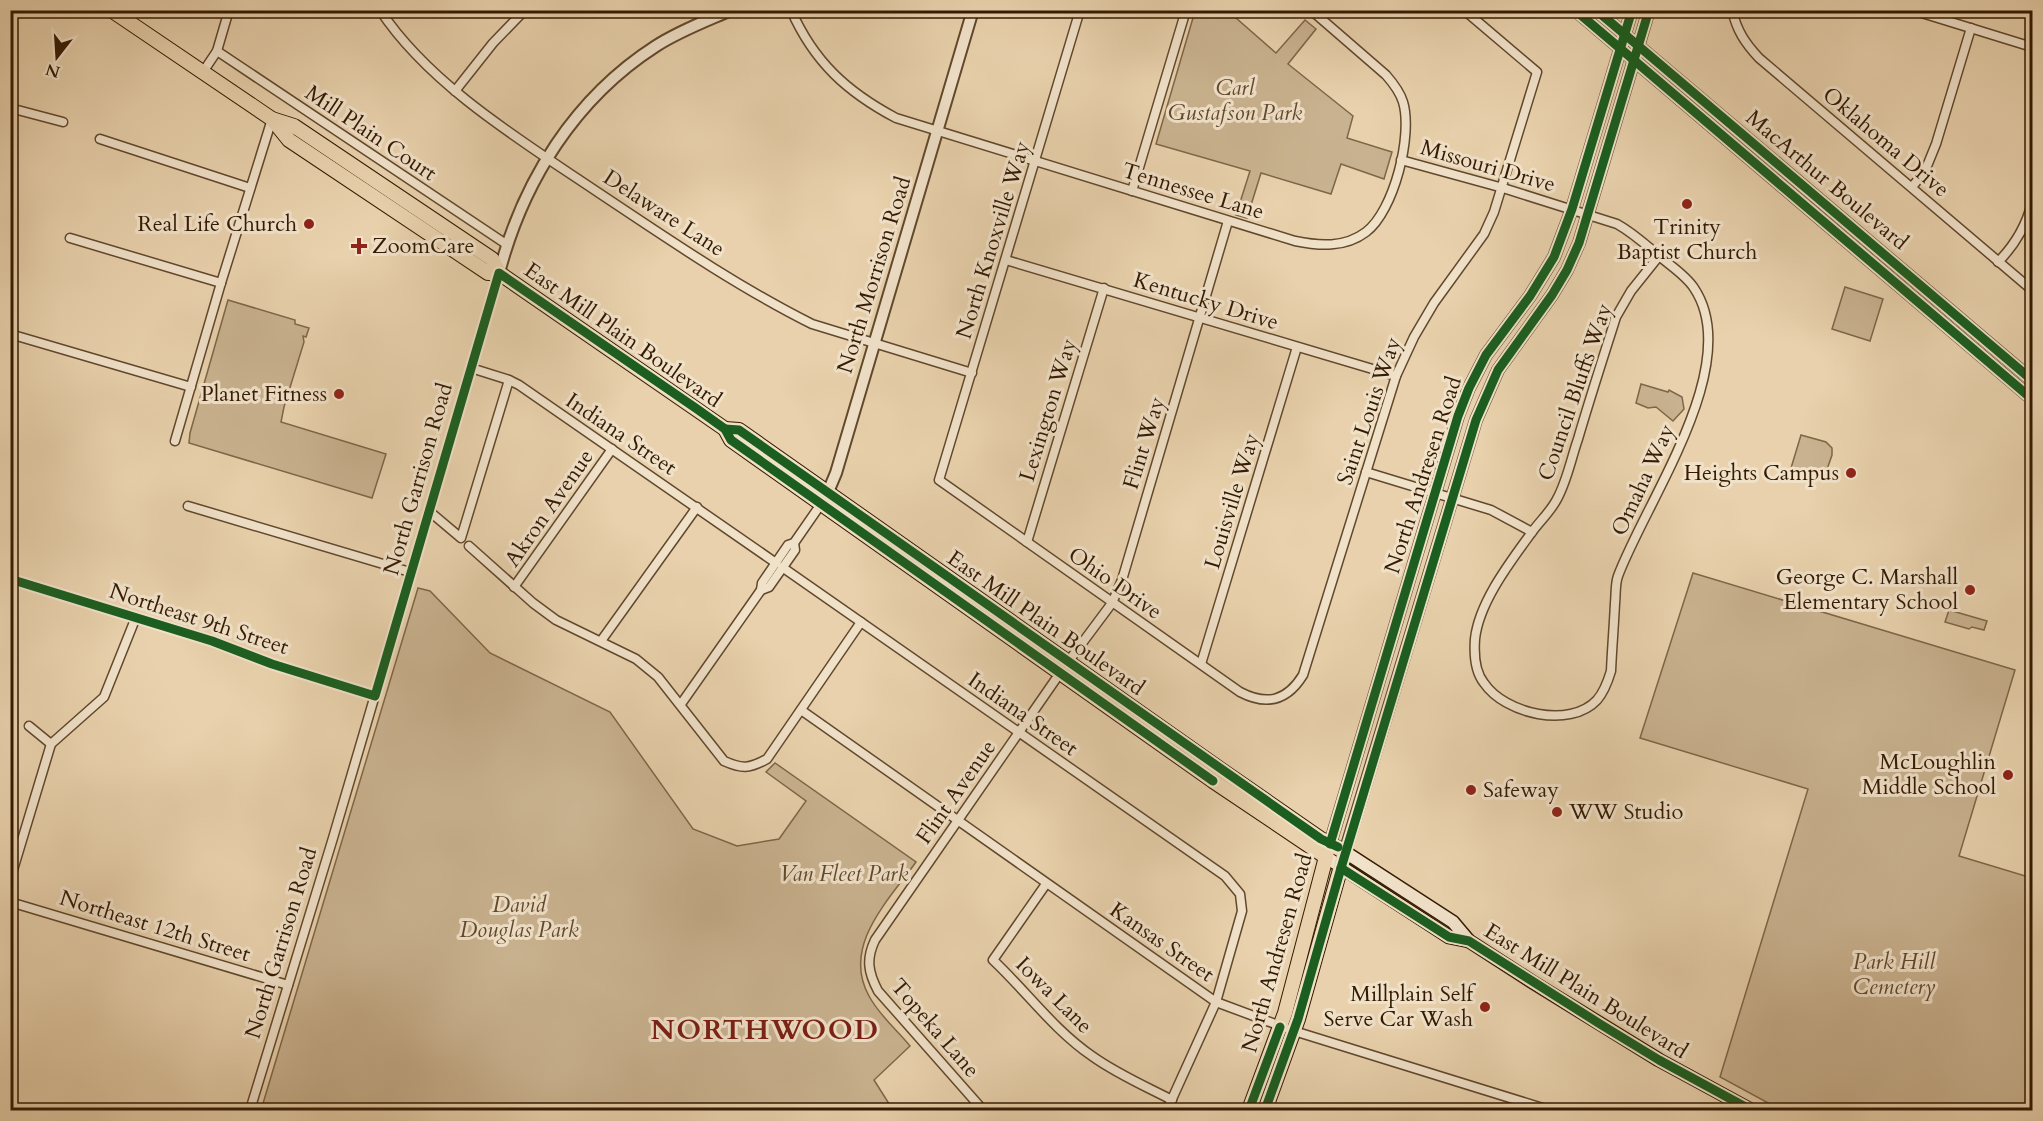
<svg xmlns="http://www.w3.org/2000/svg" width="2043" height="1121" viewBox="0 0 2043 1121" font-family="Cardo,serif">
<rect width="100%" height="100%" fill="#e8d1ac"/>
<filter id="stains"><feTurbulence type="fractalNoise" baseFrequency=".00333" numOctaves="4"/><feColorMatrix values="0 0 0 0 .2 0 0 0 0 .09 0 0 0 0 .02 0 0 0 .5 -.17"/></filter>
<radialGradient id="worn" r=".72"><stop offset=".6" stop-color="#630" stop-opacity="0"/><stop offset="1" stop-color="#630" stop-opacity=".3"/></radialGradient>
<g fill="#c9b28f" stroke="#7e6648" stroke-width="1.5">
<path d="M 1228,11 L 1276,53 L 1305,20 L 1316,29 L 1288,64 L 1353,116 L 1347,138 L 1392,152 L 1384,179 L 1341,164 L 1331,194 L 1261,173 L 1247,218 L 1236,215 L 1250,171 L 1156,144 L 1195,11 Z"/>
<path d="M 1845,287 L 1883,299 L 1870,341 L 1832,329 Z"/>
<path d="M 228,300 L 295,320 L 295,324 L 309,328 L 306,337 L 303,336 L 304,342 L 284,407 L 281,422 L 386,454 L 372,498 L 189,443 L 190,433 Z"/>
<path d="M 1641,384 L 1668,392 L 1669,390 L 1682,397 L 1684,409 L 1673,421 L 1656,407 L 1648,408 L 1636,403 Z"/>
<path d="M 1801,435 L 1826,442 L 1832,448 L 1832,455 L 1824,478 L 1821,478 L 1791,468 Z"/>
<path d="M 1693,573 L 2015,670 L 1959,856 L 2032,878 L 2032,1110 L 1781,1110 L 1720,1077 L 1808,789 L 1640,738 Z"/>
<path d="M 418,588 L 430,591 L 490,653 L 610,712 L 693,829 L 737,846 L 779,839 L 806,801 L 766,772 L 775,763 L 916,862 C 889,900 841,946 869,996 C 879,1015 897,1030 910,1046 L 874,1080 L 893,1110 L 261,1110 Z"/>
<path d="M 1949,610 L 1987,621 L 1984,630 L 1972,627 L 1969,629 L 1945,622 Z"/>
</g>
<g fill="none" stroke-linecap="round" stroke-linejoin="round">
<defs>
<g id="minor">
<path d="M 380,10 C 430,86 525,143 599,193 C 668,239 738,287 812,324 L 972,373"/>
<path d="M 791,10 C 814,62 847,92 896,118 L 1295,241 C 1319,246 1345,248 1366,232 C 1394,211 1413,135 1403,102 C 1400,92 1393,83 1386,75 L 1311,10"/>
<path d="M 1080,10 L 939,480 L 1240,692 C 1267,706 1287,701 1303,675 L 1396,376 L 1414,337 L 1434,303 L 1484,234 L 1494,212 L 1537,72 L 1464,10"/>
<path d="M 1732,10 C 1737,31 1745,43 1759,58 L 2032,290"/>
<path d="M 1912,10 L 2032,47"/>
<path d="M 217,51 L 506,244"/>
<path d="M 203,72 L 217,51 L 229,10"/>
<path d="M 455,91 L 493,43 L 525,10"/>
<path d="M 10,108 L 63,122"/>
<path d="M 100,139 L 250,188"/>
<path d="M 1401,160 L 1503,188 L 1617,224 C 1635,234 1648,247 1664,260 C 1674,268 1687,277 1694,288 C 1745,364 1646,501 1618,576 C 1615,584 1616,594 1615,603 C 1614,625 1612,648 1611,671 C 1608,681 1604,692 1597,700 C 1570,729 1505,714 1484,683 C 1475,672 1474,653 1475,639 C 1479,602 1511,561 1532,532 C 1540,521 1551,511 1557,499 C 1567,481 1571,459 1578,439 C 1590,398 1603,358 1616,317 L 1631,291 L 1659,256"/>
<path d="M 1912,187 L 1925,171 L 1936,144 L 1971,28"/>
<path d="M 1132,191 L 1186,10"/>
<path d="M 70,238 L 221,283"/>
<path d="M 1006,260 L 1396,376"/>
<path d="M 1998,262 C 2015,245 2026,226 2032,203"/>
<path d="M 10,334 L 191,387"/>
<path d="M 471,368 L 509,380 L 519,385 L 776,563"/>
<path d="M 175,441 L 221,283 L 272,119"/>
<path d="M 1366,472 L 1491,510 L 1532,532"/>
<path d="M 188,506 L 410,572"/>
<path d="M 429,511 L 461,538 L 509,380"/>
<path d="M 1027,542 L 1104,288"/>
<path d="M 469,546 L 533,603 L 556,620 L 636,659 L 658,677 L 724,761 C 742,769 749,769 767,759 L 861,622"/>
<path d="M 782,567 L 1225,876 L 1240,894 L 1242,911 L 1216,1002 L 1167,1110"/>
<path d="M 10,579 L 212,641 L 272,664 L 375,696"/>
<path d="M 514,587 L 612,449"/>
<path d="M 761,590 L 762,583 L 788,545 L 794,543 L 821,504"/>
<path d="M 601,641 L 697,507"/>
<path d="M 1068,662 L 1112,603 L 1122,580 L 1228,221"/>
<path d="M 1201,664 L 1297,347"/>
<path d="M 681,704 L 761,590 L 769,587 L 795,550 L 794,543"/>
<path d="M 801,710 L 1216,1002 L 1294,1031 L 1549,1110"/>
<path d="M 29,726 L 51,744"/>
<path d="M 10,880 L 51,744 L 104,697 L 136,617"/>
<path d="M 1046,884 L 993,960 C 1027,992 1054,1030 1092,1056 C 1117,1074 1145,1086 1172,1100"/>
<path d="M 10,902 L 288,985"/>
<path d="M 250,1110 L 333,838 L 499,273"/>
<path d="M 983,1110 L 878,991 C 868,972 866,959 875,940 L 1060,673"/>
</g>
<g id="tertiary">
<path d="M 1575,10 L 2032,399"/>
<path d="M 1596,10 L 2032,380"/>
<path d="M 499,273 C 523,181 575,98 656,46 C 679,31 706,21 731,10"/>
<path d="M 825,499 L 836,473 L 973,10"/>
<path d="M 1330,844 L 1458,416 L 1469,388 L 1486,355 L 1530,296 L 1554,257 L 1572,209 L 1632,10"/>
<path d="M 1345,852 L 1476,420 L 1498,370 L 1552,295 L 1567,270 L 1579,243 L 1649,10"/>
</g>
<g id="secondary">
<path d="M 1329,849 L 1326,857 L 1449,937 L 1469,941"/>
<path d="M 1345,852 L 1453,922 L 1469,941 L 1534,983 L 1659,1060 L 1751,1110"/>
</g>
<g id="primary">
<path d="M 111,10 L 272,119 L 294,126 L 492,259 L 499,273 L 725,429 L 731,440 L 1213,781 L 1326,857 L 1285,1013 L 1249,1110"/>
<path d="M 272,119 L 289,140 L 488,273 L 499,273"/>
<path d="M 725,429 L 739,430 L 1220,769 L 1321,839 L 1345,852 L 1298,1019 L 1265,1110"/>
</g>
</defs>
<use href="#minor" stroke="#61482c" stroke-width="11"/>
<use href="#tertiary" stroke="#61482c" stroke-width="14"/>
<use href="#secondary" stroke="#341a02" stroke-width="15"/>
<use href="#primary" stroke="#341a02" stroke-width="16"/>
<use href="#minor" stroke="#f0e1c9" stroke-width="8"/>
<use href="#tertiary" stroke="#f0e1c9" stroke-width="10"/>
<use href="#secondary" stroke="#f0e1c9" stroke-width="12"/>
<use href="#primary" stroke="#e8d1ac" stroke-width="14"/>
<defs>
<g id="cycleway">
<path d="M 1575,10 L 2032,399"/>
<path d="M 1596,10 L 2032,380"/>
<path d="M 725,429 L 739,430 L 1321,839 L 1338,847"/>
<path d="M 10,579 L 212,641 L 272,664 L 375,696 L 499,273 L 697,409 L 725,429 L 731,440 L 1213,781"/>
<path d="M 1330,844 L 1458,416 L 1469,388 L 1486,355 L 1530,296 L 1554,257 L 1572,209 L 1632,10"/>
<path d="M 1341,868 L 1449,937 L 1469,941 L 1600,1024 L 1659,1060 L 1751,1110"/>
<path d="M 1249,1110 L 1280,1027"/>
<path d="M 1265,1110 L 1298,1019 L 1341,868 L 1476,420 L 1498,370 L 1552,295 L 1567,270 L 1579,243 L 1649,10"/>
</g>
</defs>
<use href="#cycleway" stroke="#f0e1c9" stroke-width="13"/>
<use href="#cycleway" stroke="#1b5e20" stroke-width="9"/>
</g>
<g fill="#8f2418" stroke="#f0e1c9" stroke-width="2">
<circle cx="1687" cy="204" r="6"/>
<circle cx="309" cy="224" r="6"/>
<path d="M356 237h6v6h6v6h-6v6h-6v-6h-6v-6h6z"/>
<circle cx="339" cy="394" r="6"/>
<circle cx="1851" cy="473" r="6"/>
<circle cx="1970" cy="590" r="6"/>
<circle cx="2008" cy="775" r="6"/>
<circle cx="1471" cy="790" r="6"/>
<circle cx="1557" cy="812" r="6"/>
<circle cx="1485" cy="1007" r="6"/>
</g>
<g text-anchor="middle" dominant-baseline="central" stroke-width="6" stroke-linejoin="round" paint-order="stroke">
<g font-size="22" font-style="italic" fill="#61482c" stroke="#f0e1c9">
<text x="1235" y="88">Carl<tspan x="1235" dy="25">Gustafson Park</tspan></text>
<text x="844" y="874">Van Fleet Park</text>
<text x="519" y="905">David<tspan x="519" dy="25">Douglas Park</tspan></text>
<text x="1894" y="962">Park Hill<tspan x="1894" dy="25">Cemetery</tspan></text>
</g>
<g font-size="22" fill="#341a02" stroke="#f0e1c9">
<text transform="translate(371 133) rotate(34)">Mill Plain Court</text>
<text transform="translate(1886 142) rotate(40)">Oklahoma Drive</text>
<text transform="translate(1488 166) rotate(16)">Missouri Drive</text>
<text transform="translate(1827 180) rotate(40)">MacArthur Boulevard</text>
<text transform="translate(1193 191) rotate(17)">Tennessee Lane</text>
<text transform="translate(664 213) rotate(33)">Delaware Lane</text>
<text transform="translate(993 240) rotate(-73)">North Knoxville Way</text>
<text transform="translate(874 275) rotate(-73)">North Morrison Road</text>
<text transform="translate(1206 301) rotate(17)">Kentucky Drive</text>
<text transform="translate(623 335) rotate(35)">East Mill Plain Boulevard</text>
<text transform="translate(1575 392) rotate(-71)">Council Bluffs Way</text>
<text transform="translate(1048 410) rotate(-73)">Lexington Way</text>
<text transform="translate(1369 411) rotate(-71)">Saint Louis Way</text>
<text transform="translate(621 434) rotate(34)">Indiana Street</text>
<text transform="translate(1144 443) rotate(-73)">Flint Way</text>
<text transform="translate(1423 475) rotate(-72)">North Andresen Road</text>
<text transform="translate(418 479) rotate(-74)">North Garrison Road</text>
<text transform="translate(1643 480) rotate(-65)">Omaha Way</text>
<text transform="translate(1232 501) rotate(-73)">Louisville Way</text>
<text transform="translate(549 508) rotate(-55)">Akron Avenue</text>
<text transform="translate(1115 583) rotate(35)">Ohio Drive</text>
<text transform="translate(199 619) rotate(18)">Northeast 9th Street</text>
<text transform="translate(1046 623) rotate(35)">East Mill Plain Boulevard</text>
<text transform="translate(1023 714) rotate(35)">Indiana Street</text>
<text transform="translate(956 792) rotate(-55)">Flint Avenue</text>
<text transform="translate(155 926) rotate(17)">Northeast 12th Street</text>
<text transform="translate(1162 942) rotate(35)">Kansas Street</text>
<text transform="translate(281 943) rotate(-73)">North Garrison Road</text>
<text transform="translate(1277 953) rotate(-74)">North Andresen Road</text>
<text transform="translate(1586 991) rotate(32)">East Mill Plain Boulevard</text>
<text transform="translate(1054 995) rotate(45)">Iowa Lane</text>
<text transform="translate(935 1028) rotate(49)">Topeka Lane</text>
</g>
<g font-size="22" fill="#341a02" stroke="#f0e1c9" text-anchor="end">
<text x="297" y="224">Real Life Church</text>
<text x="1687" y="227" text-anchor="middle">Trinity<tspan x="1687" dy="25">Baptist Church</tspan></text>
<text x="372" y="246" text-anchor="start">ZoomCare</text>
<text x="327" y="394">Planet Fitness</text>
<text x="1839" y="473">Heights Campus</text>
<text x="1958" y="577">George C. Marshall<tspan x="1958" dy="25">Elementary School</tspan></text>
<text x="1996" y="762">McLoughlin<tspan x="1996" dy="25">Middle School</tspan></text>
<text x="1483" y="790" text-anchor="start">Safeway</text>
<text x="1569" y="812" text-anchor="start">WW Studio</text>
<text x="1473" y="994">Millplain Self<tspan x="1473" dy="25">Serve Car Wash</tspan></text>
</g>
<g font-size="28" font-weight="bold" letter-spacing="1.5" fill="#7a1f14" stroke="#f0e1c9">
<text x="765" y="1030">NORTHWOOD</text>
</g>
</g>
<rect width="2043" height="1121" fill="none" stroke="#e8d1ac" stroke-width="36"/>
<rect x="12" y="12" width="2019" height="1097" fill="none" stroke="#341a02" stroke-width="3"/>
<rect x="18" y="18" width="2007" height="1085" fill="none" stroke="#341a02" stroke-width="1.5"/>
<g transform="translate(57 57) rotate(197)" stroke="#f0e1c9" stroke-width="4.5" paint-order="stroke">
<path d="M0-4.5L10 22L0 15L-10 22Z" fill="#341a02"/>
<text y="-9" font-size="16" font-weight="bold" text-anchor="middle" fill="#341a02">N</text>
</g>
<rect width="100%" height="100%" filter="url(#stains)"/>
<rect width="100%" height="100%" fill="url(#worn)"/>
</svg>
